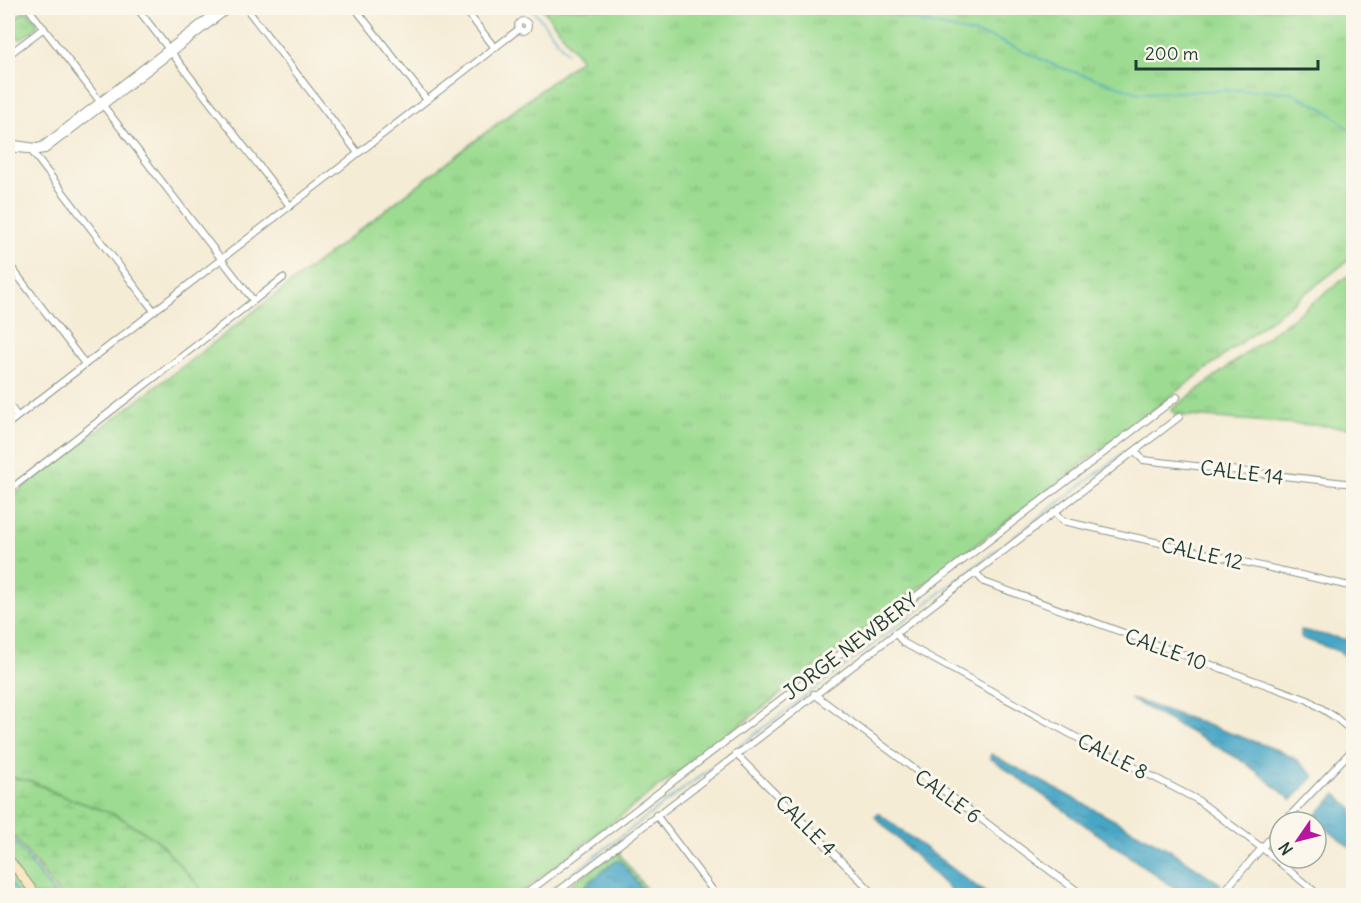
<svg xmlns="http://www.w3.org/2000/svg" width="1361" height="903" viewBox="0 0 1361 903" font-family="Delius,sans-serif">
<defs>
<pattern id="grass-tufts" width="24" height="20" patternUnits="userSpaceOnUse" patternTransform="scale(1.5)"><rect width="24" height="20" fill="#9cdb91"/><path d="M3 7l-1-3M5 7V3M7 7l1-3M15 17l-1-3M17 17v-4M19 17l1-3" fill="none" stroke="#86bd7e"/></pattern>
<pattern id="wetland-marsh" width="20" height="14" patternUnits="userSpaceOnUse" patternTransform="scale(1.5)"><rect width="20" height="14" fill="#9cdb91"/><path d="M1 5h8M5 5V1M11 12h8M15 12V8" fill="none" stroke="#86bd7e"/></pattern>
<pattern id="water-ripples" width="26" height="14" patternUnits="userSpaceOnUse" patternTransform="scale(1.5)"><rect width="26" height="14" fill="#46a6c6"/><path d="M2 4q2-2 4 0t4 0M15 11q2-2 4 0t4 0" fill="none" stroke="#3a88a2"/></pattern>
</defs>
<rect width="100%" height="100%" fill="#fbf7ec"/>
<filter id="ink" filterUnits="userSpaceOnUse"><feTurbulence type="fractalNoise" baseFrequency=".0167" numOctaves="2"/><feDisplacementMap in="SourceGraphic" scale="12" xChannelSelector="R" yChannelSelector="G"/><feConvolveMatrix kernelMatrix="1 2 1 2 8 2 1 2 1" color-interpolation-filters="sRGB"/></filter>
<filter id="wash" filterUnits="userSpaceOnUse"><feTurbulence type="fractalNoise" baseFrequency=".008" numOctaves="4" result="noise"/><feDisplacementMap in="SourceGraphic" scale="24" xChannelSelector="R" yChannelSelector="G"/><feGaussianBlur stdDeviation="1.35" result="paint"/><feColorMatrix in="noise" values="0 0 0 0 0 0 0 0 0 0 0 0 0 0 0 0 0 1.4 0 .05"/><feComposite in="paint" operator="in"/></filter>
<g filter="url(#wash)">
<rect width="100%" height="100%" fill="#f5ecd6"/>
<g fill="url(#grass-tufts)" stroke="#5e8c62" stroke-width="1.5">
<path d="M 542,8 L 1353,8 L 1353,257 L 517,895 L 69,895 L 8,816 L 8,499 L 195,357 L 581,59 Z"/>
<path d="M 25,11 L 28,12 L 38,24 L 37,27 L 21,39 L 17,38 C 12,27 14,17 25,11 Z"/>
<path d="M 1353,272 L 1353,428 L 1176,415 L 1171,410 Z"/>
<path d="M 8,833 L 56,895 L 8,895 Z"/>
</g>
<g fill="url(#wetland-marsh)" stroke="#5e8c62" stroke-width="1.5">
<path d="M 8,777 L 31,781 L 60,795 L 116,815 L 156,839 L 199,886 L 202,895 L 60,895 L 8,829 Z"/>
<path d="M 617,851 L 651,895 L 555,896 Z"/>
</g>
<g fill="url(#water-ripples)" stroke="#32727d" stroke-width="1.5">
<path d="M 1301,630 L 1353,641 L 1353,662 L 1338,651 L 1301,638 Z"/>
<path d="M 1130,699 L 1142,702 L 1278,750 L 1297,760 L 1314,776 L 1292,800 L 1243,761 Z"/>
<path d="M 991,754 L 1168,849 L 1221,884 L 1210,895 L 1184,895 L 990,758 Z"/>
<path d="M 1336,794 L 1353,810 L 1353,850 L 1313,818 Z"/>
<path d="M 878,813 L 988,895 L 956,895 L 875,817 Z"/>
<path d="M 616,861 L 621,861 L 647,895 L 558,895 L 570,887 L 579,890 Z"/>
</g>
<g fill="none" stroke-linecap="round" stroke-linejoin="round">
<g stroke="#46a6c6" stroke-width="1.5">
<path d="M 532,8 L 567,53"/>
<path d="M 863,8 L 993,38 L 1059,67 L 1140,93 L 1235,90 L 1291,92 L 1326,110 L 1354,133"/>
<path d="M 8,833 L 56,896"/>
<path d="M 8,880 L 19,896"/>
<path d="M 543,896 L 1142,439"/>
</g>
</g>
</g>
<g filter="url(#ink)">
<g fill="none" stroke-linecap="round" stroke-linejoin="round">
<defs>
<g id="street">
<path d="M 28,8 L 253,300"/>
<path d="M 137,8 L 290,206"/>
<path d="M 246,8 L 358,153"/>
<path d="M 355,8 L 427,100"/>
<path d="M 464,8 L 495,48"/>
<circle cx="523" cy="26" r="5"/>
<path d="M 8,55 L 44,28"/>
<path d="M 8,143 L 36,147 L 42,146 L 221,8"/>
<path d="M 8,148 L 38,151 L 45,150 L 230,8"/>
<path d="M 30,149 L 154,311"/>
<path d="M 8,263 L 85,364"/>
<path d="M 8,403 L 17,416"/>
<path d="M 8,424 L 519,29"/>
<path d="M 1135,451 L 1143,460 L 1354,484"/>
<path d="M 8,491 L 283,278"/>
<path d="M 1054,512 L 1063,521 L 1354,587"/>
<path d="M 975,572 L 984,582 L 1308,700 L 1335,717 L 1354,733"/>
<path d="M 895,633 L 904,643 L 1074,736 L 1196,799 L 1262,848 L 1320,896"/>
<path d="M 814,694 L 1084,896"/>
<path d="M 736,754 L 876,896"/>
<path d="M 656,815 L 717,896"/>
<path d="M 1284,822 L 1354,748"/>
<path d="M 523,896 L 1177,397"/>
<path d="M 552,896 L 1179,417"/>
<path d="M 1220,896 L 1280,827"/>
</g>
<path id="secondary" d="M 8,858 L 37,896"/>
</defs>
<use href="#street" stroke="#8a9485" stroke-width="8"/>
<use href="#secondary" stroke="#8a9485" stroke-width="10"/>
<use href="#street" stroke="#fff" stroke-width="6"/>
<use href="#secondary" stroke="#f9e7c3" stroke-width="8"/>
</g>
</g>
<g text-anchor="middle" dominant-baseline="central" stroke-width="6" stroke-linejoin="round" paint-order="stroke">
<g font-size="20" fill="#1f3d34" stroke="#fbf7ec">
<text transform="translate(1242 472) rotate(7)">CALLE 14</text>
<text transform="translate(1202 553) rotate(13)">CALLE 12</text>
<text transform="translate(850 646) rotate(-37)">JORGE NEWBERY</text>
<text transform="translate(1166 649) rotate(20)">CALLE 10</text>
<text transform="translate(1113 756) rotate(27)">CALLE 8</text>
<text transform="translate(948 796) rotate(36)">CALLE 6</text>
<text transform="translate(806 825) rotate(45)">CALLE 4</text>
</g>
</g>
<rect width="1361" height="903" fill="none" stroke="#fbf7ec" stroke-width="30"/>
<g transform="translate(1298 840) rotate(235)"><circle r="28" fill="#fbf7ec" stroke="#a3ada2" stroke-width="1.5"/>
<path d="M0-4.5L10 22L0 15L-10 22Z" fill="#b5179e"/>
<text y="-9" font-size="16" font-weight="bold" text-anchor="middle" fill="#1f3d34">N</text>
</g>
<path d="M1136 60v9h182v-9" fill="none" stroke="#1f3d34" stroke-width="3"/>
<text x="1145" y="60" font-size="18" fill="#1f3d34" stroke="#fbf7ec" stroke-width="4.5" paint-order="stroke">200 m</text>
</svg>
